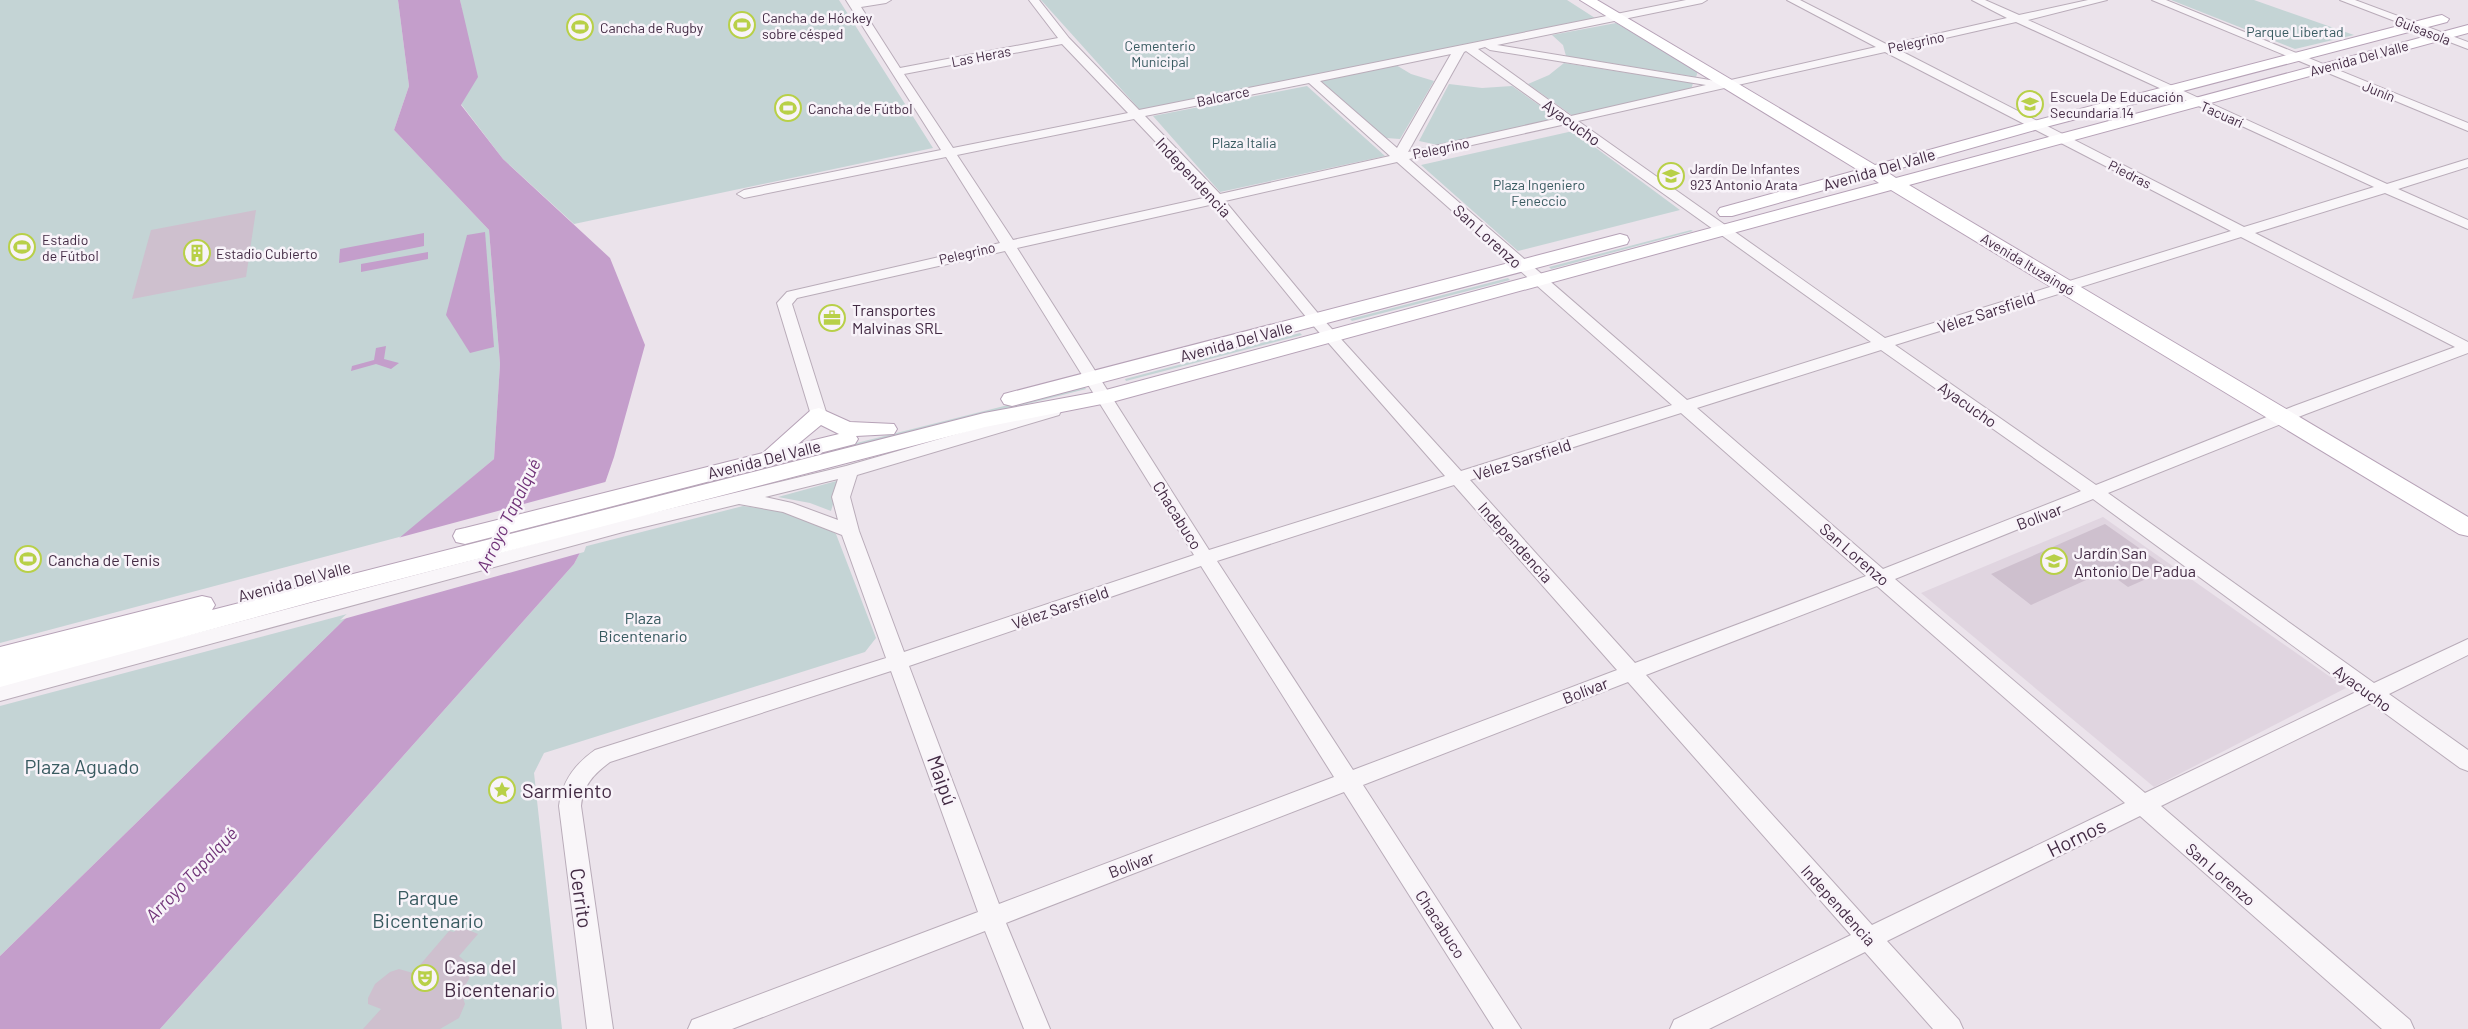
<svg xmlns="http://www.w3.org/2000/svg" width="2468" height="1029" viewBox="0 0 2468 1029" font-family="Barlow,sans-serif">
<rect width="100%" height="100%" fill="#ebe3eb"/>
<path fill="#e0d5e0" d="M 2103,517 L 2346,688 L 2154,787 L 1921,593 Z"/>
<g fill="#c4d4d5">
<path d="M 0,0 L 398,0 L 409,86 L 394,130 L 489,230 L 500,364 L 494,459 L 403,536 L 0,643 Z"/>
<path d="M 460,0 L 839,0 L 933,148 L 574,224 L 503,159 L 461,104 L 466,32 Z"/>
<path d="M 1041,0 L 1567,0 L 1595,18 L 1140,110 Z"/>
<path d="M 2171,0 L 2254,0 L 2354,35 L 2295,49 Z"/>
<path d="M 1616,23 L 1698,71 L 1696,77 L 1566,56 L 1563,45 L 1552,35 Z"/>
<path d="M 1564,63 L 1693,83 L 1691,90 L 1573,116 L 1528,84 L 1549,75 Z"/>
<path d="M 1396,65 L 1411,74 L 1434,81 L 1400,139 L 1386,138 L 1320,80 Z"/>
<path d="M 1449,84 L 1482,88 L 1512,86 L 1559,119 L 1438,145 L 1419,141 Z"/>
<path d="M 1307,86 L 1385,156 L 1220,192 L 1153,116 Z"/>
<path d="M 1573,131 L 1680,210 L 1518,251 L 1421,165 Z"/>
<path d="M 1691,230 L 1693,231 L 1551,269 L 1549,267 Z"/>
<path d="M 1508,278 L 1510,280 L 1352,321 L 1350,319 Z"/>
<path d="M 1300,333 L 1302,335 L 1126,381 L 1125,379 Z"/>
<path d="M 1084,386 L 1086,389 L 630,504 L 629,500 Z"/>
<path d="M 840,480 L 831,511 L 810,503 L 778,497 Z"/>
<path d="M 743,506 L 789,512 L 817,522 L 836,534 L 876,638 L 865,652 L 544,753 L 534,773 L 562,1029 L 160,1029 L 574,564 L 583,547 Z"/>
<path d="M 351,613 L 0,956 L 0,706 Z"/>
</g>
<g fill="#c49ecb">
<path d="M 398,0 L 460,0 L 478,77 L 461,105 L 503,159 L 610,258 L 645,345 L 614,457 L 583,547 L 574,564 L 160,1029 L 0,1029 L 0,956 L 351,613 L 386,549 L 494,459 L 500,364 L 489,230 L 394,130 L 409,86 Z"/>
<path d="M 485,232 L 494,347 L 470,353 L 446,315 L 467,235 Z"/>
<path d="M 424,233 L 424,246 L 339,263 L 340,249 Z"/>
<path d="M 428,252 L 428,259 L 361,272 L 361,264 Z"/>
<path d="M 386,346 L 384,359 L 399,363 L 391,369 L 376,364 L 351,371 L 352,366 L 374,360 L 376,348 Z"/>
</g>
<path fill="#ebe3eb" d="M 609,481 L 584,552 L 340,620 L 349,612 L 384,547 L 394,539 Z"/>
<g fill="#cec0ce">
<path d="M 256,210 L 246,277 L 132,299 L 151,230 Z"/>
<path d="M 2105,524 L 2169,569 L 2128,587 L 2106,571 L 2031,605 L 1991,574 Z"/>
<path d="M 459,926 L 478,934 L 459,956 L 469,965 L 470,971 L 469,979 L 461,992 L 465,1004 L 459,1018 L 440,1029 L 363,1029 L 381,1009 L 368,1004 L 368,998 L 375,984 L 390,972 L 399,969 L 413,973 L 449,931 L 454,932 Z"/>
</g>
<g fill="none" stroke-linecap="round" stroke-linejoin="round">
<defs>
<g id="minor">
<path d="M 846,0 L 891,0 L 886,3 L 861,7 L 900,68 L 1058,38 L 1029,0 L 1039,0 L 1069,38 L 1139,110 L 1686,0 L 1707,0 L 1702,3 L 1497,45 L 1722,82 L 1876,47 L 1787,0 L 1800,0 L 1888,45 L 2007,18 L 1972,0 L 1985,0 L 2019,15 L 2088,0 L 2107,0 L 2028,20 L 2387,184 L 2468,159 L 2468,167 L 2398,189 L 2468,220 L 2468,229 L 2385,193 L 2255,233 L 2468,342 L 2468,353 L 2306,414 L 2108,493 L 2374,683 L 2468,639 L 2468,655 L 2389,694 L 2468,750 L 2468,771 L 2460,768 L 2371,703 L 2161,806 L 2410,1020 L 2414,1029 L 2382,1029 L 2140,816 L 1887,941 L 1959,1020 L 1963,1029 L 1933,1029 L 1865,952 L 1709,1029 L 1670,1029 L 1674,1020 L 1851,935 L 1628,682 L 1363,785 L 1521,1029 L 1494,1029 L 1344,792 L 1006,923 L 1050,1029 L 1024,1029 L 985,931 L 732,1029 L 688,1029 L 692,1020 L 978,912 L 891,671 L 610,762 C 594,774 583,785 581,806 L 613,1029 L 587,1029 L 559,806 C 562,781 575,764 595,750 L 886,658 L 842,535 L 783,512 L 739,504 L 623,532 L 0,701 L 0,685 L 623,520 L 846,466 L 1053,406 L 1059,407 L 1061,411 L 1059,415 L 857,475 L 850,497 L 859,531 L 904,652 L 1194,555 L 1005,251 L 797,298 L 792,304 L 827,415 L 819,420 L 811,415 L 777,303 L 787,292 L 1000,243 L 946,157 L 744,198 L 737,194 L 744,190 L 941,150 ZM 2016,22 L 2374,187 L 2244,227 L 1897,49 ZM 1062,44 L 1128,113 L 953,148 L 904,74 ZM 1485,47 L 1490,50 L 1706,85 L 1571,116 L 1478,49 ZM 1466,51 L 1559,118 L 1408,152 L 1464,52 ZM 1885,52 L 2231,231 L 1885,338 L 1578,121 ZM 1451,54 L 1397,148 L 1320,81 ZM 1309,83 L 1390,156 L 1220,194 L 1145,116 ZM 1134,119 L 1208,197 L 1013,240 L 957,155 ZM 1566,124 L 1871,342 L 1687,400 L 1409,159 ZM 1397,162 L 1672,405 L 1461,471 L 1321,317 L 1225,201 ZM 1214,204 L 1311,323 L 1445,476 L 1209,550 L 1017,248 ZM 2241,237 L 2455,347 L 2294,406 L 2096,485 L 1895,345 ZM 1881,350 L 2081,491 L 1883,569 L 1697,408 ZM 1681,413 L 1866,576 L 1635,663 L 1470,480 ZM 838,479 L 832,497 L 838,520 L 792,503 L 765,497 ZM 1454,485 L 1617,670 L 1353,770 L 1217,561 ZM 2093,499 L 2356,692 L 2145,793 L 1895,579 ZM 1201,566 L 1334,777 L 999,904 L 909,666 ZM 1877,586 L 2125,803 L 1872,925 L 1646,675 Z"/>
<path d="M 2152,0 L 2166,0 L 2468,123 L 2468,131 Z"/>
<path d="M 2340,0 L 2355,0 L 2468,42 L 2468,49 Z"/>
</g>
<g id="major">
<path d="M 1580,0 L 1597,0 L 1875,165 L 2030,122 L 2437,16 L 2442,15 L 2449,19 L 2447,22 L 2042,128 L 1887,172 L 1896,178 L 2468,25 L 2468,33 L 1909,185 L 2468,517 L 2468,536 L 2459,534 L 1891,190 L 1112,402 L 985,427 L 319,600 L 0,687 L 0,647 L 202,596 L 211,598 L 215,605 L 212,610 L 984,413 L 1102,391 L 1879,183 L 1870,177 L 1732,216 L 1720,216 L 1717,212 L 1720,208 L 1858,170 Z"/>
<path d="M 1620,234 L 1627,236 L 1629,240 L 1627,244 L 1012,406 L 1004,404 L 1001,399 L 1004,394 Z"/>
<path d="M 819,408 L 850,422 L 894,424 L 897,429 L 894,434 L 856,436 L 858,439 L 855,444 L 465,544 L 456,542 L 453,536 L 456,530 L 465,528 L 763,453 L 811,410 ZM 821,425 L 839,434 L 798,444 Z"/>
</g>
</defs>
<use href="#minor" stroke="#b9acb9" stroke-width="2"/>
<use href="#major" stroke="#b6a2b7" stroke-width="2"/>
<use href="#minor" fill="#f9f6f9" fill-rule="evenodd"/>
<use href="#major" fill="#fff" fill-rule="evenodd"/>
</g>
<defs>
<symbol id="stadium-ring" viewBox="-11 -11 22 22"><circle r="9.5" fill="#f8f3f9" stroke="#b8d048" stroke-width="1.5"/><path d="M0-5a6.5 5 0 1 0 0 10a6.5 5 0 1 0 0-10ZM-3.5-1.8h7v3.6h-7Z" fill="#b8d048"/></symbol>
<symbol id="school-ring" viewBox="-11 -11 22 22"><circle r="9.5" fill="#f8f3f9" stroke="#b8d048" stroke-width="1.5"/><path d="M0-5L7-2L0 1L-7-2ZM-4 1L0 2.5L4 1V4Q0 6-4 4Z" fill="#b8d048"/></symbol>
<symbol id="building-ring" viewBox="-11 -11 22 22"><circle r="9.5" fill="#f8f3f9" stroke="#b8d048" stroke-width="1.5"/><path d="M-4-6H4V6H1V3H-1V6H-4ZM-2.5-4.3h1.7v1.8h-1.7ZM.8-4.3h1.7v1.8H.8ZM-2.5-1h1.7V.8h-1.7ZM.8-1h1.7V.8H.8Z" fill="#b8d048"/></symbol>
<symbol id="office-ring" viewBox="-11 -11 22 22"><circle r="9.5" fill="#f8f3f9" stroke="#b8d048" stroke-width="1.5"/><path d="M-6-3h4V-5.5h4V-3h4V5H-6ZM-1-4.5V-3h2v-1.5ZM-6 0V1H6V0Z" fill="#b8d048"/></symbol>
<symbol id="sight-ring" viewBox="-11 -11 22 22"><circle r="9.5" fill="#f8f3f9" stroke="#b8d048" stroke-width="1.5"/><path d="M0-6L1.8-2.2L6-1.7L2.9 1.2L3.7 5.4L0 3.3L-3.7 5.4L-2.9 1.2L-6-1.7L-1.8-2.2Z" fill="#b8d048"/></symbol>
<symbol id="theatre-ring" viewBox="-11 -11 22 22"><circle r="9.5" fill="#f8f3f9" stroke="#b8d048" stroke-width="1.5"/><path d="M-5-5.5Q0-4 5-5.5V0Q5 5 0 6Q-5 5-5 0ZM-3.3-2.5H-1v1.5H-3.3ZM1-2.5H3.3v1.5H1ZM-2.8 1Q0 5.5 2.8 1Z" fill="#b8d048"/></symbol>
</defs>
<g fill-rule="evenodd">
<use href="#stadium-ring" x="727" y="10" width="30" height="30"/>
<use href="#stadium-ring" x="565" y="12" width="30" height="30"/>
<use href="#school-ring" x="2015" y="89" width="30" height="30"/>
<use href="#stadium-ring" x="773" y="93" width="30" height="30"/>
<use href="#school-ring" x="1656" y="161" width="30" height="30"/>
<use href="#stadium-ring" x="7" y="232" width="30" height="30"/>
<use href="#building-ring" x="182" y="238" width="30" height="30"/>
<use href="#office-ring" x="817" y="303" width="30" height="30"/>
<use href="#stadium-ring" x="13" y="544" width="30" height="30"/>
<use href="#school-ring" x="2039" y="546" width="30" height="30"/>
<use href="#sight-ring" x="487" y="775" width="30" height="30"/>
<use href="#theatre-ring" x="410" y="963" width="30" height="30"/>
</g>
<g text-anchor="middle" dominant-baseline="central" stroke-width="5" stroke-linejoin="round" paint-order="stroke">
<g font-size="14" fill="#432b44" stroke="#f8f3f9" text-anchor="start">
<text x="762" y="17">Cancha de Hóckey<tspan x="762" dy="16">sobre césped</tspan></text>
<text x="600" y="27">Cancha de Rugby</text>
<text x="2050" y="96">Escuela De Educación<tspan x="2050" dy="16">Secundaria 14</tspan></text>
<text x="808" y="108">Cancha de Fútbol</text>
<text x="1690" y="168">Jardín De Infantes<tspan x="1690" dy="16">923 Antonio Arata</tspan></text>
<text x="42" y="239">Estadio<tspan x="42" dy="16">de Fútbol</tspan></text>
<text x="216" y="253">Estadio Cubierto</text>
</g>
<g font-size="14" fill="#432b44" stroke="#f8f3f9">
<text transform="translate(2423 30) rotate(21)">Guisasola</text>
<text transform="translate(1916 42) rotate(-12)">Pelegrino</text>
<text transform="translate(981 56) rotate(-11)">Las Heras</text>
<text transform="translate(2359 58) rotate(-15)">Avenida Del Valle</text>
<text transform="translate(2379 91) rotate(22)">Junín</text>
<text transform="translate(1223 96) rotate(-12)">Balcarce</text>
<text transform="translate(2222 114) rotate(24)">Tacuarí</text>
<text transform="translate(1441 148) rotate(-12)">Pelegrino</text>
<text transform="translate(2130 174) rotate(27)">Piedras</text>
<text transform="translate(967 253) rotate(-13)">Pelegrino</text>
<text transform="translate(2028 264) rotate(31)">Avenida Ituzaingó</text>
</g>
<g font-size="14" fill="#385a60" stroke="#f8f3f9">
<text x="2295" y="31">Parque Libertad</text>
<text x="1160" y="45">Cementerio<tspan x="1160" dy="16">Municipal</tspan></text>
<text x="1244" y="142">Plaza Italia</text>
<text x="1539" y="184">Plaza Ingeniero<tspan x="1539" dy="16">Feneccio</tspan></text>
</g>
<g font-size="16" fill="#432b44" stroke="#f8f3f9">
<text transform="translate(1572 122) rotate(36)">Ayacucho</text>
<text transform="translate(1879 169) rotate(-16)">Avenida Del Valle</text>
<text transform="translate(1194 177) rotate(47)">Independencia</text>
<text transform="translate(1488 236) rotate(42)">San Lorenzo</text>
<text transform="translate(1986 312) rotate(-18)">Vélez Sarsfield</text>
<text transform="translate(1236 341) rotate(-15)">Avenida Del Valle</text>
<text transform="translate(1968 404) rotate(35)">Ayacucho</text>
<text transform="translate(764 459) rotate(-14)">Avenida Del Valle</text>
<text transform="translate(1522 459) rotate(-18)">Vélez Sarsfield</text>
<text transform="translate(1178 515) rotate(58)">Chacabuco</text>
<text transform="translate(2039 516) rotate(-21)">Bolívar</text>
<text transform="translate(1516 542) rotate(48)">Independencia</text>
<text transform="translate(1855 554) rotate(41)">San Lorenzo</text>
<text transform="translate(294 581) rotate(-15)">Avenida Del Valle</text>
<text transform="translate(1060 607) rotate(-19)">Vélez Sarsfield</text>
<text transform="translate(2363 688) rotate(36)">Ayacucho</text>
<text transform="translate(1585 690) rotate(-21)">Bolívar</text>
<text transform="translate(1131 864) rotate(-21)">Bolívar</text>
<text transform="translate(2221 874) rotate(41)">San Lorenzo</text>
<text transform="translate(1839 905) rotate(48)">Independencia</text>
<text transform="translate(1441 924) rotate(57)">Chacabuco</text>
</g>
<g font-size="16" fill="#432b44" stroke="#f8f3f9" text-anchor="start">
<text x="852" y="309">Transportes<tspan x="852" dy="18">Malvinas SRL</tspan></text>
<text x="2074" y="552">Jardín San<tspan x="2074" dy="18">Antonio De Padua</tspan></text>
<text x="48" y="559">Cancha de Tenis</text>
</g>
<g font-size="16" fill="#385a60" stroke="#f8f3f9">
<text x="643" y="617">Plaza<tspan x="643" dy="18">Bicentenario</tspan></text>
</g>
<g font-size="18" font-style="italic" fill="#713479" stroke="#f8f3f9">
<text transform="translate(508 515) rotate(-64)">Arroyo Tapalqué</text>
<text transform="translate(191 874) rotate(-46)">Arroyo Tapalqué</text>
</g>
<g font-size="20" fill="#385a60" stroke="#f8f3f9">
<text x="82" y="766">Plaza Aguado</text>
<text x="428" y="897">Parque<tspan x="428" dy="23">Bicentenario</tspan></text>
</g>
<g font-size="20" fill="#432b44" stroke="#f8f3f9">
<text transform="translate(943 780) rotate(70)">Maipú</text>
<text transform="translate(2076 837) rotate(-26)">Hornos</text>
<text transform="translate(582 898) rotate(82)">Cerrito</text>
</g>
<g font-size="20" fill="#432b44" stroke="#f8f3f9" text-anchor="start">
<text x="522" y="790">Sarmiento</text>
<text x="444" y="966">Casa del<tspan x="444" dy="23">Bicentenario</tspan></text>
</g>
</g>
</svg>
